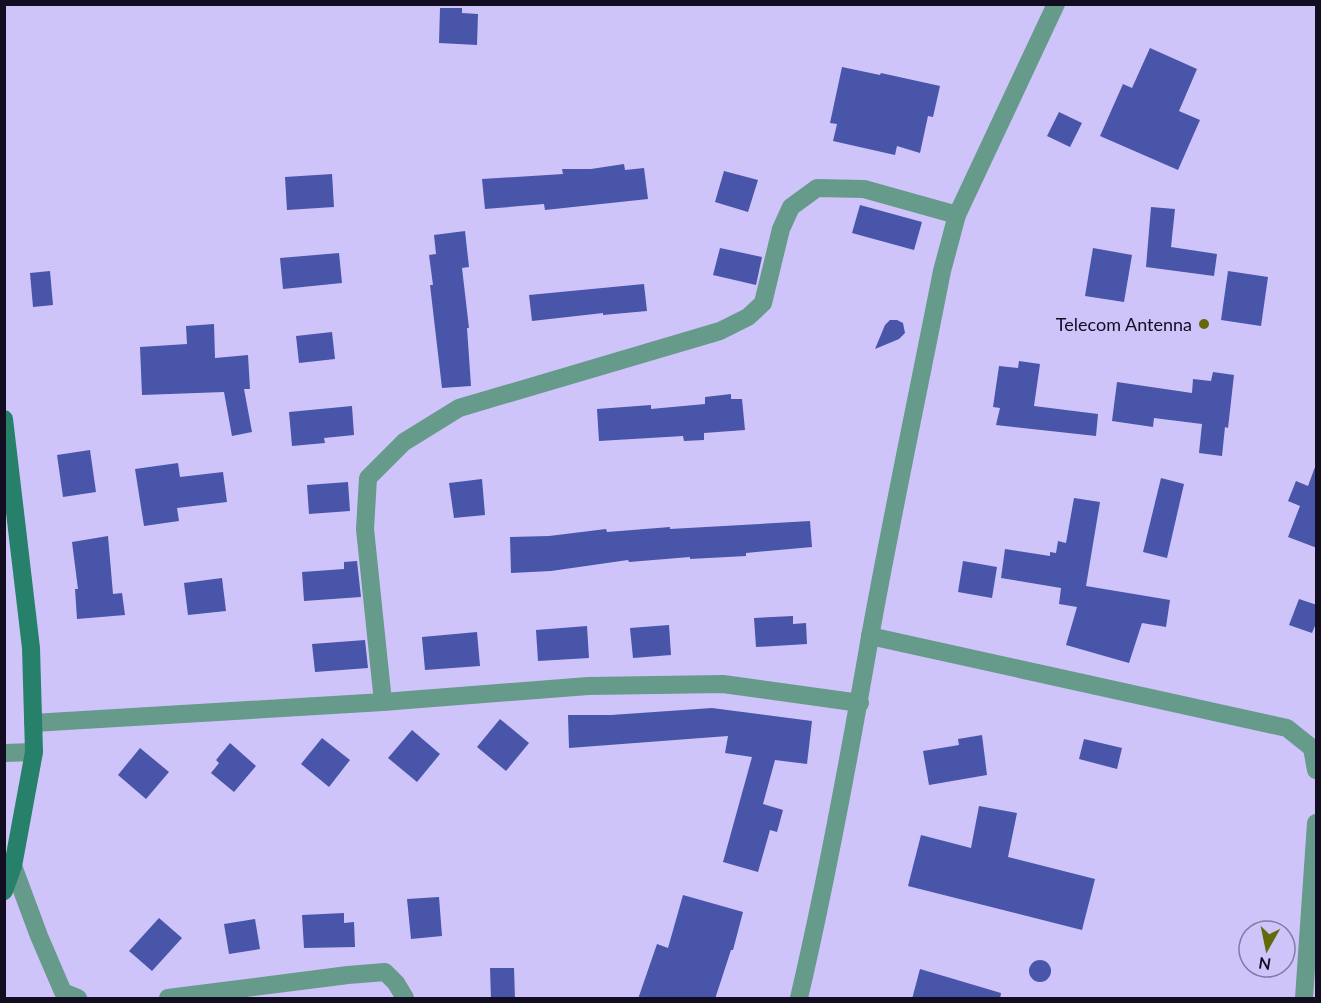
<svg xmlns="http://www.w3.org/2000/svg" width="1321" height="1003" viewBox="0 0 1321 1003" font-family="Lato,sans-serif">
<rect width="100%" height="100%" fill="#cec4fa"/>
<g fill="#4855a8">
<path d="M 440,8 L 462,8 L 462,13 L 478,14 L 477,45 L 439,43 Z"/>
<path d="M 1150,48 L 1197,69 L 1179,111 L 1200,120 L 1178,170 L 1100,136 L 1123,84 L 1132,88 Z"/>
<path d="M 842,67 L 880,75 L 881,73 L 940,86 L 933,117 L 928,116 L 920,153 L 897,146 L 895,155 L 833,141 L 837,124 L 830,123 Z"/>
<path d="M 1059,112 L 1082,123 L 1070,147 L 1047,136 Z"/>
<path d="M 624,164 L 625,170 L 644,168 L 648,199 L 545,210 L 544,204 L 485,209 L 482,179 L 563,174 L 562,169 L 591,169 Z"/>
<path d="M 724,171 L 758,180 L 748,212 L 715,202 Z"/>
<path d="M 332,174 L 334,207 L 287,210 L 285,177 Z"/>
<path d="M 860,205 L 922,222 L 914,250 L 852,233 Z"/>
<path d="M 1151,207 L 1175,209 L 1171,247 L 1217,254 L 1214,276 L 1146,267 Z"/>
<path d="M 465,231 L 469,267 L 462,268 L 469,328 L 467,328 L 471,386 L 442,388 L 430,285 L 433,285 L 429,255 L 436,254 L 434,235 Z"/>
<path d="M 720,248 L 762,257 L 756,285 L 713,275 Z"/>
<path d="M 1093,248 L 1132,255 L 1124,302 L 1085,296 Z"/>
<path d="M 339,253 L 342,283 L 283,289 L 280,258 Z"/>
<path d="M 50,271 L 53,305 L 33,307 L 30,273 Z"/>
<path d="M 1228,271 L 1268,277 L 1261,326 L 1221,320 Z"/>
<path d="M 644,284 L 647,311 L 603,315 L 603,313 L 532,321 L 529,295 Z"/>
<path d="M 890,320 L 897,320 L 903,323 L 905,333 L 899,339 L 875,349 L 885,325 Z"/>
<path d="M 214,324 L 215,358 L 248,355 L 250,389 L 244,389 L 252,432 L 232,436 L 224,392 L 142,395 L 140,347 L 187,344 L 186,326 Z"/>
<path d="M 332,332 L 335,359 L 299,363 L 296,336 Z"/>
<path d="M 1019,361 L 1040,364 L 1034,406 L 1098,414 L 1096,436 L 996,425 L 1000,408 L 993,407 L 999,366 L 1018,368 Z"/>
<path d="M 1213,372 L 1234,375 L 1228,428 L 1225,427 L 1222,456 L 1199,453 L 1202,424 L 1154,418 L 1153,427 L 1112,421 L 1117,382 L 1192,393 L 1193,379 L 1211,381 Z"/>
<path d="M 731,394 L 731,399 L 742,399 L 745,430 L 704,433 L 704,440 L 684,441 L 683,436 L 599,441 L 597,409 L 651,405 L 651,409 L 705,404 L 705,397 Z"/>
<path d="M 352,406 L 354,435 L 324,438 L 325,443 L 292,446 L 289,412 Z"/>
<path d="M 90,450 L 96,492 L 63,497 L 57,455 Z"/>
<path d="M 178,463 L 180,477 L 223,472 L 227,502 L 177,508 L 179,521 L 144,526 L 135,469 Z"/>
<path d="M 1315,467 L 1317,467 L 1317,548 L 1288,537 L 1300,506 L 1288,501 L 1296,481 L 1308,486 Z"/>
<path d="M 1161,478 L 1184,484 L 1167,558 L 1143,552 Z"/>
<path d="M 482,479 L 485,515 L 454,518 L 449,483 Z"/>
<path d="M 348,482 L 350,511 L 309,514 L 307,485 Z"/>
<path d="M 1074,498 L 1100,502 L 1086,586 L 1170,600 L 1166,627 L 1142,623 L 1129,663 L 1066,645 L 1077,607 L 1059,604 L 1061,588 L 1001,578 L 1005,549 L 1050,556 L 1050,552 L 1056,553 L 1058,541 L 1066,543 Z"/>
<path d="M 810,521 L 812,547 L 746,553 L 746,556 L 690,559 L 690,557 L 629,562 L 628,560 L 551,571 L 511,573 L 510,537 L 549,536 L 606,529 L 607,532 L 670,527 L 670,529 Z"/>
<path d="M 108,536 L 113,594 L 122,593 L 125,615 L 77,619 L 75,589 L 78,589 L 72,542 Z"/>
<path d="M 357,561 L 361,597 L 304,601 L 302,572 L 344,569 L 344,562 Z"/>
<path d="M 963,561 L 997,567 L 992,598 L 958,592 Z"/>
<path d="M 222,578 L 226,611 L 188,615 L 184,583 Z"/>
<path d="M 1299,599 L 1317,605 L 1317,621 L 1312,633 L 1289,625 Z"/>
<path d="M 793,616 L 793,624 L 806,623 L 807,644 L 756,647 L 754,618 Z"/>
<path d="M 669,625 L 671,655 L 633,658 L 630,628 Z"/>
<path d="M 587,626 L 589,658 L 538,661 L 536,630 Z"/>
<path d="M 477,632 L 480,666 L 425,670 L 422,637 Z"/>
<path d="M 365,640 L 368,668 L 315,672 L 312,644 Z"/>
<path d="M 712,708 L 812,721 L 807,764 L 775,760 L 763,804 L 783,810 L 777,832 L 770,830 L 758,872 L 723,862 L 752,757 L 725,753 L 728,736 L 569,748 L 568,715 L 611,715 Z"/>
<path d="M 500,719 L 529,743 L 506,771 L 477,747 Z"/>
<path d="M 412,730 L 440,754 L 417,782 L 388,758 Z"/>
<path d="M 982,735 L 987,775 L 929,785 L 923,751 L 959,745 L 958,739 Z"/>
<path d="M 322,738 L 350,760 L 329,787 L 301,764 Z"/>
<path d="M 1084,739 L 1122,748 L 1117,769 L 1079,759 Z"/>
<path d="M 230,743 L 256,766 L 234,792 L 211,773 L 219,763 L 216,760 Z"/>
<path d="M 140,748 L 169,772 L 146,799 L 118,775 Z"/>
<path d="M 979,806 L 1017,813 L 1008,857 L 1095,879 L 1082,930 L 908,886 L 921,835 L 971,848 Z"/>
<path d="M 683,895 L 743,912 L 733,950 L 731,950 L 715,999 L 638,999 L 657,944 L 668,948 Z"/>
<path d="M 439,897 L 442,936 L 411,939 L 407,899 Z"/>
<path d="M 344,913 L 344,923 L 354,922 L 355,947 L 304,948 L 302,915 Z"/>
<path d="M 159,918 L 182,938 L 152,971 L 129,951 Z"/>
<path d="M 255,919 L 260,949 L 229,954 L 224,924 Z"/>
<circle cx="1040" cy="971" r="11"/>
<path d="M 490,968 L 514,968 L 515,999 L 491,999 Z"/>
<path d="M 920,969 L 1001,993 L 1000,999 L 912,999 Z"/>
</g>
<g fill="none" stroke-linecap="round" stroke-linejoin="round">
<g stroke="#669a8a" stroke-width="18">
<path d="M 870,636 L 1287,728 L 1312,748 L 1316,770"/>
<path d="M 383,702 L 365,529 L 368,478 L 404,442 L 459,408 L 720,331 L 748,317 L 763,303 L 781,229 L 791,207 L 817,188 L 864,189 L 957,215"/>
<path d="M 33,723 L 383,702 L 588,686 L 723,684 L 860,703"/>
<path d="M 4,753 L 34,752"/>
<path d="M 13,866 L 39,936 L 63,992 L 78,998"/>
<path d="M 168,998 L 348,975 L 385,972 L 396,983 L 405,998"/>
<path d="M 799,998 C 827,879 849,758 870,637 C 892,515 918,393 942,271 L 957,215 L 1056,4"/>
<path d="M 1304,998 L 1316,823"/>
</g>
<path stroke="#26806a" stroke-width="18" d="M 4,419 L 31,648 L 34,752 L 13,866 L 4,891"/>
</g>
<circle fill="#64690b" stroke="#cec4fa" stroke-width="2" cx="1204" cy="324" r="6"/>
<g text-anchor="middle" dominant-baseline="central" stroke-width="6" stroke-linejoin="round" paint-order="stroke">
<g font-size="18" fill="#120d20" stroke="#cec4fa" text-anchor="end">
<text x="1192" y="324">Telecom Antenna</text>
</g>
</g>
<rect width="1321" height="1003" fill="none" stroke="#120d20" stroke-width="12"/>
<g transform="translate(1267 949) rotate(189)"><circle r="28" fill="#cec4fa" stroke="#837ba3" stroke-width="1.5"/>
<path d="M0-4.5L10 22L0 15L-10 22Z" fill="#64690b"/>
<text y="-9" font-size="16" font-weight="bold" text-anchor="middle" fill="#120d20">N</text>
</g>
</svg>
